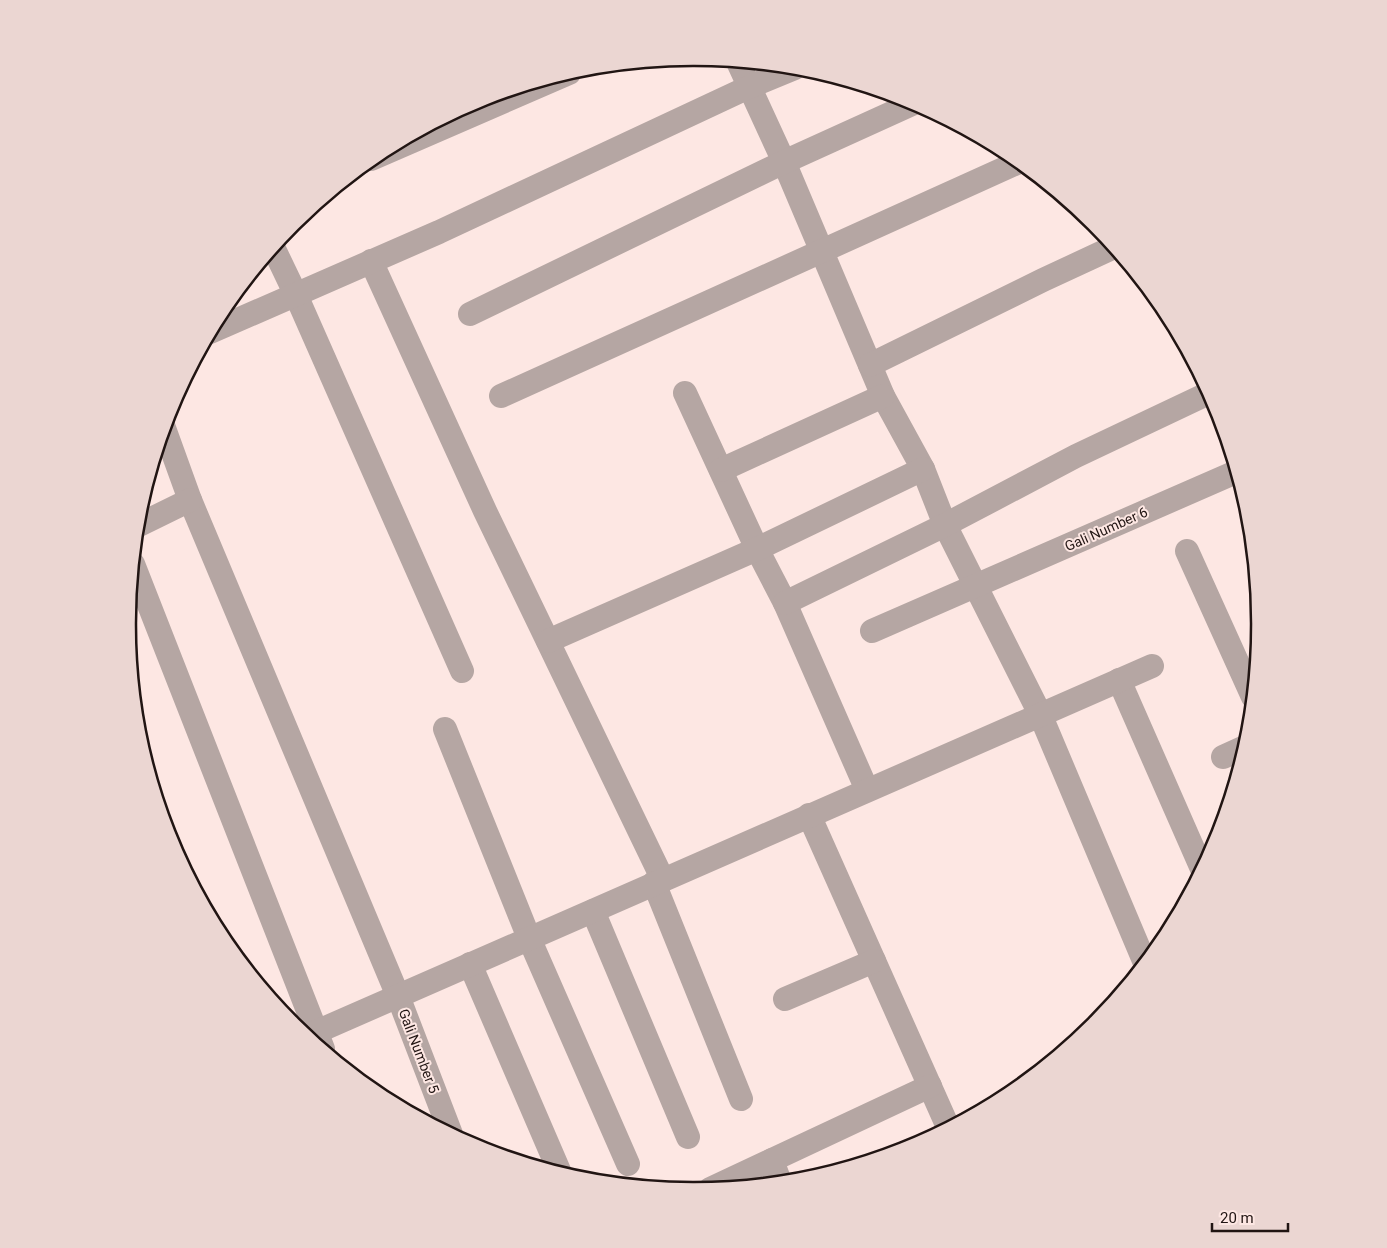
<svg xmlns="http://www.w3.org/2000/svg" width="1387" height="1248" viewBox="0 0 1387 1248" font-family="Roboto,sans-serif">
	<style>
		.lines { fill: none; stroke-linecap: round; stroke-linejoin: round }
		.street { stroke: #b5a6a3; stroke-width: 24 }
		.labels { text-anchor: middle; stroke-width: 4; stroke-linejoin: round; paint-order: stroke }
		.street-label { font-size: 14px; fill: #211513; stroke: #fde7e3 }
		.rim { fill: none; stroke: #211513; stroke-width: 2.5 }
	</style>
	<rect width="100%" height="100%" fill="#fde7e3"/>
	<g class="lines">
		<g class="street">
			<polyline points="738,62 784,162 883,396 923,469 945,525 1040,714 1145,963"/>
			<polyline points="371,159 569,73"/>
			<polyline points="273,247 296,295 462,671"/>
			<polyline points="371,261 485,511 663,880"/>
			<polyline points="470,314 784,162 914,103"/>
			<polyline points="210,332 439,232 749,87 795,68"/>
			<polyline points="870,365 1043,280 1114,247"/>
			<polyline points="685,393 757,549 785,603 867,790"/>
			<polyline points="501,396 1019,162"/>
			<polyline points="164,428 190,500 398,996 451,1134"/>
			<polyline points="721,470 883,396"/>
			<polyline points="137,526 190,500"/>
			<polyline points="1187,551 1253,697"/>
			<polyline points="133,564 323,1049"/>
			<polyline points="785,603 945,525 1076,456 1209,393"/>
			<polyline points="872,631 1236,472"/>
			<polyline points="548,641 757,549 923,469"/>
			<polyline points="1119,680 1202,869"/>
			<polyline points="445,729 529,938 628,1164"/>
			<polyline points="1223,757 1245,747"/>
			<polyline points="809,815 948,1127"/>
			<polyline points="654,883 741,1099"/>
			<polyline points="593,911 688,1137"/>
			<polyline points="470,964 560,1173"/>
			<polyline points="785,999 874,961"/>
			<polyline points="307,1036 1152,666"/>
			<polyline points="772,1160 780,1182"/>
			<polyline points="710,1189 930,1086"/>
		</g>
	</g>
	<g class="labels">
		<g class="street-label">
			<text transform="translate(1106 529) rotate(-24)" y="5">Gali Number 6</text>
			<text transform="translate(419 1051) rotate(69)" y="5">Gali Number 5</text>
		</g>
	</g>
	<path d="M0 0H1387V1248H0ZM693 66H694A557 557 0 0 1 1251 623V625A557 557 0 0 1 694 1182H693A557 557 0 0 1 136 625V623A557 557 0 0 1 693 66Z" fill="#ebd6d2" fill-rule="evenodd"/>
	<path class="rim" d="M693 66H694A557 557 0 0 1 1251 623V625A557 557 0 0 1 694 1182H693A557 557 0 0 1 136 625V623A557 557 0 0 1 693 66Z"/>
	<path d="M1212 1223v8h76v-8" fill="none" stroke="#211513" stroke-width="2.5"/>
	<text x="1220" y="1223" font-size="15" fill="#211513" stroke="#fde7e3" stroke-width="4" paint-order="stroke">20 m</text>
</svg>
